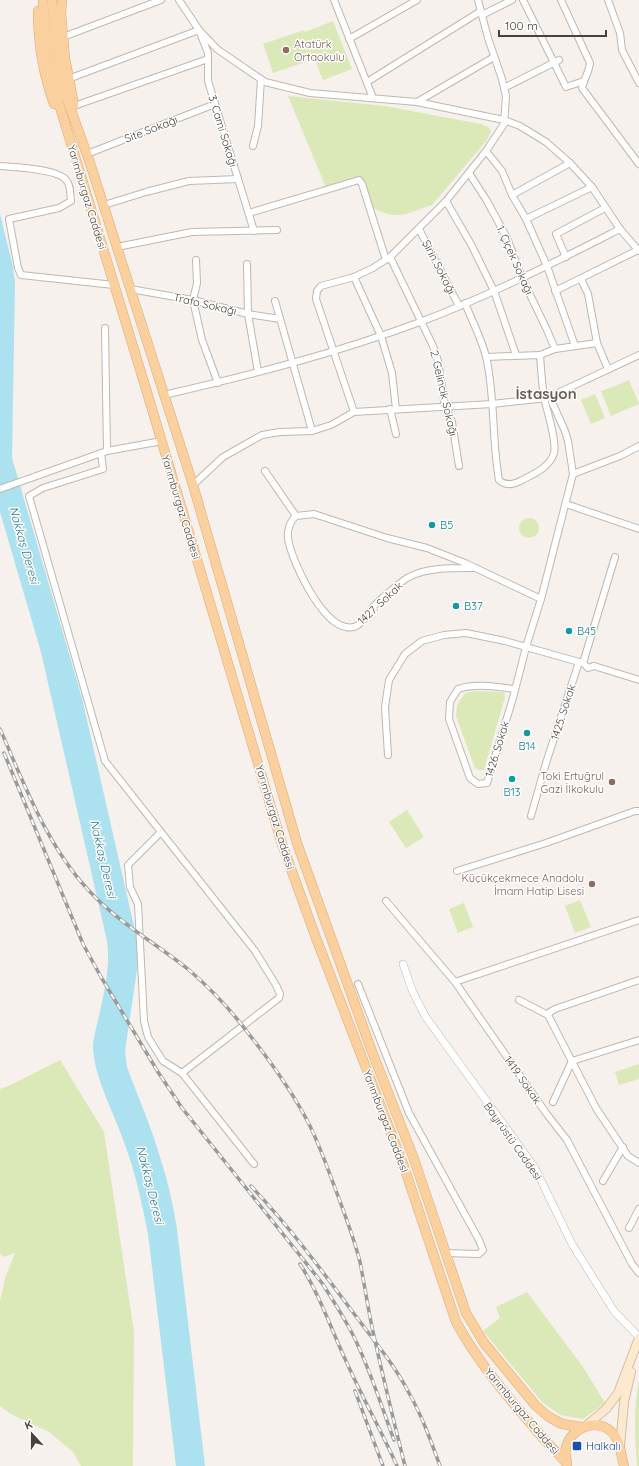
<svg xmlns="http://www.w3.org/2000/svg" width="639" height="1466" viewBox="0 0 639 1466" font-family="Quicksand,sans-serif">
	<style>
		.green { fill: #dbe8b7 }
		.water { fill: #ace1ef }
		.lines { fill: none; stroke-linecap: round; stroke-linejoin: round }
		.minor-casing { stroke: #c1b7af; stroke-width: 8 }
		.tertiary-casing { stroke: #c1b7af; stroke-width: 8 }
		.secondary-casing { stroke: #d7bea0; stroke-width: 10 }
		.primary-casing { stroke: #e2a96e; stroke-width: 10 }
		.minor { stroke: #fff; stroke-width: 6 }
		.tertiary { stroke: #fff; stroke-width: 7 }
		.secondary { stroke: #fde9cf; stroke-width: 8 }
		.primary { stroke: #fbd09f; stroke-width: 9 }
		.rail-casing { stroke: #9a9a9a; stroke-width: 3.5 }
		.rail { stroke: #fff; stroke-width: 2; stroke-dasharray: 6; stroke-linecap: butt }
		.education-dot { fill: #8d6e63; stroke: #fff; stroke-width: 1.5 }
		.culture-dot { fill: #0f9aa8; stroke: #fff; stroke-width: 1.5 }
		.transit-dot { fill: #1a4fb4; stroke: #fff; stroke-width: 1.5 }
		.labels { text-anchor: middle; stroke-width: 3; stroke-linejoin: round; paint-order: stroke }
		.education-label { font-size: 11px; fill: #785e54; stroke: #fff; text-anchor: end }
		.street-label { font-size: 11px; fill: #4a413a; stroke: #fff }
		.culture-label { font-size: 11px; fill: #0d838f; stroke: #fff; text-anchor: start }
		.transit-label { font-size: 11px; fill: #164399; stroke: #fff; text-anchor: start }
		.water-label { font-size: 12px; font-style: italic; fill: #2d7c94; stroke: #fff }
		.district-label { font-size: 15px; font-weight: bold; fill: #6d5c51; stroke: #fff }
	</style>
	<rect width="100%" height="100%" fill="#f6f1ec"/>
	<g class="green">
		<polygon points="333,21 352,69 323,80 308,43 314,59 273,73 263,44 304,30 305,32"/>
		<polygon points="288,96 385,106 481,124 488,127 491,131 487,140 432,205 406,214 398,215 387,214 373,208 361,181 327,190"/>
		<polygon points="629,380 639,404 625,410 615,386"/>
		<polygon points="615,386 625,410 611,416 601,391"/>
		<polygon points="595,394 605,418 591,424 581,400"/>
		<circle cx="529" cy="528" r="10"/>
		<polygon points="474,691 504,692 505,697 484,770 479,770 475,768 456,716 457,706 461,699 466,693"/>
		<polygon points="407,810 424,837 406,848 389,822"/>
		<polygon points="580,900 591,927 575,933 565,906"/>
		<polygon points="464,903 473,927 458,933 449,909"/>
		<polygon points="60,1060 104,1132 134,1332 133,1466 81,1466 73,1452 49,1432 11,1414 0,1406 0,1301 5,1278 15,1253 3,1257 0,1253 0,1089 11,1085"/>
		<polygon points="639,1064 639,1079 619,1085 615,1072"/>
		<polygon points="527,1292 583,1367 605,1403 583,1419 560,1415 542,1402 483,1331 500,1318 496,1307"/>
		<path d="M 639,1380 L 639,1466 L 637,1466 C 635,1437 633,1408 639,1380 Z"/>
	</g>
	<path class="water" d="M 0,214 L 13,267 L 15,282 L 12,458 L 82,698 L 136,935 L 138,963 L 125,1051 L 127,1067 C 138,1097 151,1126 160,1157 C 168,1181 173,1205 177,1229 L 205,1466 L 176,1466 L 148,1234 C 142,1204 136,1174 125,1145 C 115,1114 92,1075 93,1043 C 99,1012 112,972 107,941 L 41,652 L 0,512 Z"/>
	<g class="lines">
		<defs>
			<g id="minor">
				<polyline points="179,0 199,30 217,49 265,82 310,93 417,102 504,120 520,126 546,142 570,163 592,187 620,229 639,251"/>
				<polyline points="334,0 373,98"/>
				<polyline points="523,0 566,87 584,81"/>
				<path d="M 561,0 L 590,63 C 589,72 584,79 582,88 L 639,164"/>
				<polyline points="608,0 620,33 622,50 639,83"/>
				<polyline points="482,15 512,0"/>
				<polyline points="63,37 161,0"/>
				<polyline points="349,39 417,0"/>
				<polyline points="68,79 199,30 208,53 208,81 254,231"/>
				<polyline points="367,82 481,11"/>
				<polyline points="504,88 559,60"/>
				<polyline points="417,102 494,57"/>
				<polyline points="74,106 208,59"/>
				<polyline points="253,146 258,126 261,79"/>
				<polyline points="486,151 502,171 512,195 526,219 547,266 575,346"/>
				<polyline points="87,154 215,104"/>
				<path d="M 0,166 C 14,167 58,169 66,180 C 71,185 70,194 71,201 L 59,208 L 9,219 L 18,268 L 21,275 L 114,285"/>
				<polyline points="469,173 487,201 507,238 522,278 547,330 555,349"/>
				<polyline points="512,195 570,163"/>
				<polyline points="446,201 472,246 494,291 516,355"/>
				<polyline points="104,205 146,192 189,181 238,179"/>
				<polyline points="249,213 359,180 362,184 386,260"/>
				<polyline points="526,219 592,187"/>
				<polyline points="419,229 459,306"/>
				<polyline points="117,247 192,232 277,230"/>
				<polyline points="390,257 433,346 438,361 445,406 452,422 459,466"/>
				<polyline points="566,257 556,234 605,208"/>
				<polyline points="196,260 197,283 193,300 202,340 218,383"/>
				<polyline points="247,264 248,314 258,372"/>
				<polyline points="354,277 381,336 392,373 396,409"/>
				<polyline points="581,279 588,294 597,343 608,369"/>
				<polyline points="130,289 193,300 248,314 280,319"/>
				<polyline points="555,291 638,250"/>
				<polyline points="275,301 312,431"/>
				<path d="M 465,303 C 472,321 483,341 487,361 C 495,400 492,441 499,480 C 506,487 515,484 522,480 C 534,474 550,467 554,453 C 557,441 547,411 544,398 C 542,384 541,369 540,355 L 555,349 L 597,343"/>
				<polyline points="105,328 107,451"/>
				<polyline points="486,357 540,355"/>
				<path d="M 164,395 C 251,375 337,353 420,322 C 489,296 555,262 620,229"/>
				<polyline points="390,409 396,434"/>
				<polyline points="354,412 316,299 317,291 321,286 354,277 373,268 390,257 446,201 486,151 504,124 506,96 502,79 488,38 478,0"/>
				<polyline points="101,453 103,469 43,488 29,496 105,761 161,832 128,865 130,887 138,904 144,1021 148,1037 163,1061 182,1073 254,1164"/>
				<polyline points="265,471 296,516"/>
				<polyline points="573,474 620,456 639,446"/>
				<polyline points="193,485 223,457 262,435 280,432 312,431 331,425 354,412 492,404 547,398 639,355"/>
				<polyline points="0,489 107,451 162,441"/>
				<polyline points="566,504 639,529"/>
				<path d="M 476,568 C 455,568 428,567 409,577 C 400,582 382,598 374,606 C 369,612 364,620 358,625 C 355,627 350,628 346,627 C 322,624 291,561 288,538 C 287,531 290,521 296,516 L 314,514 L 387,538 L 427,548 L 465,563 L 541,599"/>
				<polyline points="583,663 615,557"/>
				<polyline points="594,666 639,680"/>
				<path d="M 515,689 C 496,687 477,683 458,689 L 450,702 L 449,719 L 470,778 L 478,784 L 487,783 L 513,698 L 526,647 L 541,599 L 573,474 L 568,441 L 565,431 L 552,402"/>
				<polyline points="388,755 385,707 389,680 405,654 422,641 444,635 466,633 505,641 579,662 583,663 588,668 594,666"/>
				<polyline points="531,816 546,763 579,662"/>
				<polyline points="161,832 255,951 276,985 280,994 279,998 182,1073"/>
				<polyline points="457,871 546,843 635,811 639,811"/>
				<polyline points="386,901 455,982 546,1113 567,1140 632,1264 639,1273"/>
				<polyline points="639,980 555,1009 550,1012 548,1015 596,1108 628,1156 639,1163"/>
				<polyline points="455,982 639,920"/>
				<polyline points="358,984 409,1113 479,1240 483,1250 479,1254 445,1253"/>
				<polyline points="519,1000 548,1015"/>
				<polyline points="553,1102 572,1061 639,1040"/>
				<polyline points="603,1181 623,1147"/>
				<polyline points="629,1228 639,1209"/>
			</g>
			<polyline id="tertiary" points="403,964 412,990 425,1016 535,1168 572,1244 614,1311 639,1337"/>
			<g id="secondary">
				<polyline points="587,1425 606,1409 618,1393 639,1338"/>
				<polyline points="620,1446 624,1402 631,1372"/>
			</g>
			<g id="primary">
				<path d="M 43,0 C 45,36 50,70 59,104 L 146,389 L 282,844 L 316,938 L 403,1164 L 456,1322 C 479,1364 511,1401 542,1437 C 550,1446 559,1454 567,1464"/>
				<polyline points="52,0 55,39 63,88 90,163 193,485 297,843 371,1049 414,1159 466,1313 484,1343 536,1406 549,1417 562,1424 582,1427"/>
				<polyline points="62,0 61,14 65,58 74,105"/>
				<path d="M 38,11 C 38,43 43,74 54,104"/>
				<path d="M 567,1462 C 557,1433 597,1411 615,1436 C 621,1445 621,1456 624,1466"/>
			</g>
		</defs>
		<use href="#minor" class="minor-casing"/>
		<use href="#tertiary" class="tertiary-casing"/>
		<use href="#secondary" class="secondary-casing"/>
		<use href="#primary" class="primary-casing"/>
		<use href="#minor" class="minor"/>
		<use href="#tertiary" class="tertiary"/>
		<use href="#secondary" class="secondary"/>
		<use href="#primary" class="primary"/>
		<defs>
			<g id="rail">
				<path d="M 0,729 C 26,788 49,852 96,898 C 124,926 158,945 189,970 C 211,989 231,1010 248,1033 C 271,1062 292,1091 309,1124 C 318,1142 325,1161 332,1180 C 342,1207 353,1234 360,1262 C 364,1282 367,1302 371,1322 C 381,1370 393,1418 405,1466"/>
				<path d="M 4,753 L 83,944 L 101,977 L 158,1072 L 182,1108 L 322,1283 C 333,1300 343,1316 352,1333 C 369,1366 381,1405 394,1440"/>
				<path d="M 251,1186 C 288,1225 320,1268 352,1311 C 372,1338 394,1364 409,1393 C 422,1416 431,1441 440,1466"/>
				<path d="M 300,1264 C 320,1295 331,1329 346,1361 C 362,1397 381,1430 397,1466"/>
				<polyline points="355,1391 383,1466"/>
			</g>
		</defs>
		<use href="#rail" class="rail-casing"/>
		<use href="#rail" class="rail"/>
	</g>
	<g class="education-dot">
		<circle cx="286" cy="50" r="4"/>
		<circle cx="612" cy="782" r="4"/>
		<circle cx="592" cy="884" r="4"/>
	</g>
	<g class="culture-dot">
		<circle cx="432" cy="525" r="4"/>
		<circle cx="456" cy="606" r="4"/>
		<circle cx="569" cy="631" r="4"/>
		<circle cx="527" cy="733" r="4"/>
		<circle cx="512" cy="779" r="4"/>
	</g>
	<rect class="transit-dot" x="572" y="1441" width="10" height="10" rx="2"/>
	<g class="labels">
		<g class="education-label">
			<text x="294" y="48" text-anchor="start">Atatürk<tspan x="294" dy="13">Ortaokulu</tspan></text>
			<text x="604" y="780">Toki Ertuğrul<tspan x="604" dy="13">Gazi İlkokulu</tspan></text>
			<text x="584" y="882">Küçükçekmece Anadolu<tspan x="584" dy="13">İmam Hatip Lisesi</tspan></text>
		</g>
		<g class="street-label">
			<text transform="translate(151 129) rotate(-21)" y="4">Site Sokağı</text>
			<text transform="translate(223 131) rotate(73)" y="4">3. Cami Sokağı</text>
			<text transform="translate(87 197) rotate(73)" y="4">Yarımburgaz Caddesi</text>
			<text transform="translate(515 260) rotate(66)" y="4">1. Çiçek Sokağı</text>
			<text transform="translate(439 267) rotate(63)" y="4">Şirin Sokağı</text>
			<text transform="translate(205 304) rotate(13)" y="4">Trafo Sokağı</text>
			<text transform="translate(444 393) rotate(77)" y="4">2. Gelincik Sokağı</text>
			<text transform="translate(181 507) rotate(73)" y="4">Yarımburgaz Caddesi</text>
			<text transform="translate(380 603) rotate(-43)" y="4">1427. Sokak</text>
			<text transform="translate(563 712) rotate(-72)" y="4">1425. Sokak</text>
			<text transform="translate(497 749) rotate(-73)" y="4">1426. Sokak</text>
			<text transform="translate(275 817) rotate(73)" y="4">Yarımburgaz Caddesi</text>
			<text transform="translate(523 1080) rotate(55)" y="4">1419. Sokak</text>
			<text transform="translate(386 1121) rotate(69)" y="4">Yarımburgaz Caddesi</text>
			<text transform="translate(513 1141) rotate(55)" y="4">Bayırüstü Caddesi</text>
			<text transform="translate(522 1411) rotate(50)" y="4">Yarımburgaz Caddesi</text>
		</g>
		<g class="culture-label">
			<text x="440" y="529">B5</text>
			<text x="464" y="610">B37</text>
			<text x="577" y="635">B45</text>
			<text x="527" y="750" text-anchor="middle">B14</text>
			<text x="512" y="796" text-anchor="middle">B13</text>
		</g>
		<g class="transit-label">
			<text x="586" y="1450">Halkalı</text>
		</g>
		<g class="water-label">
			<text transform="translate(24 545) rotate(74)" y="4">Nakkaş Deresi</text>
			<text transform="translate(103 859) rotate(77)" y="4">Nakkaş Deresi</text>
			<text transform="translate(150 1185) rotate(76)" y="4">Nakkaş Deresi</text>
		</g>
		<g class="district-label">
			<text x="546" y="399">İstasyon</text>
		</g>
	</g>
	<g transform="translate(32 1434) rotate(339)" stroke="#ffffff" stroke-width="3" paint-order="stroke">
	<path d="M0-3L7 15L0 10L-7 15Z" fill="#4a413a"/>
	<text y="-6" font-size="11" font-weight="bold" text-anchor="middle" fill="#4a413a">K</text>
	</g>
	<path d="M499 30v6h107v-6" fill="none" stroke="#4a413a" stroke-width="2"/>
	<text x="505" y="30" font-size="12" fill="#4a413a" stroke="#ffffff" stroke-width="3" paint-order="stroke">100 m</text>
</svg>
